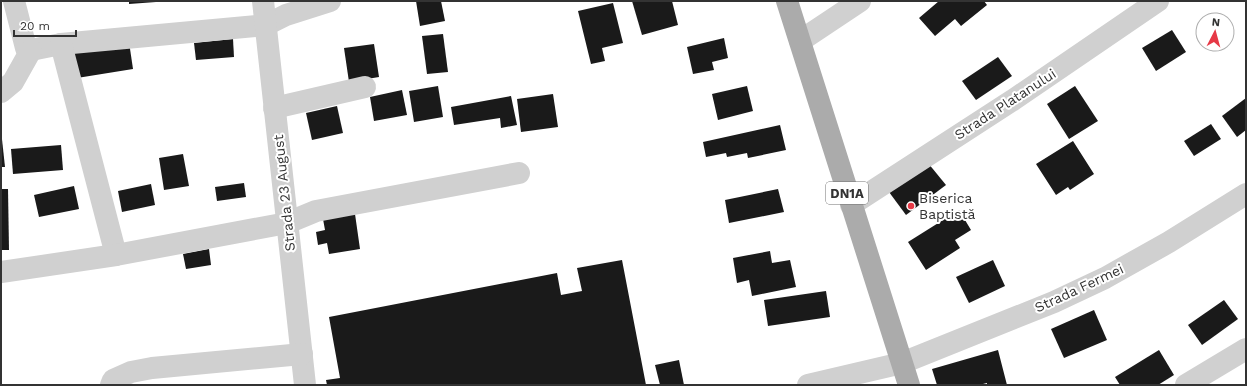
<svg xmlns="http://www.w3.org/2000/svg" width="1247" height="386" viewBox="0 0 1247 386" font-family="'Work Sans',sans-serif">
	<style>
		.building { fill: #1a1a1a }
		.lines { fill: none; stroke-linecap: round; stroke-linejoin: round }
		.minor { stroke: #d0d0d0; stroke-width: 22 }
		.major { stroke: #ababab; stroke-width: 22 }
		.poi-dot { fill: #e63946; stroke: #fff; stroke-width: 1.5 }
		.labels { text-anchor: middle; stroke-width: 4; stroke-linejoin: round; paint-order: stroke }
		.shield { fill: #fff; stroke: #707070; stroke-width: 1 }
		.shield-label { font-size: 13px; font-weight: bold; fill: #333 }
		.street-label { font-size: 14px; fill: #333; stroke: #fff }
		.poi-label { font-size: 14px; fill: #333; stroke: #fff; text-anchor: start }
	</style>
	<rect width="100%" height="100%" fill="#fff"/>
	<g class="building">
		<polygon points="129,1 156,1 156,2 129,4"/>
		<polygon points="416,1 441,1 445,21 420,26"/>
		<polygon points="632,1 672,1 678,25 642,35"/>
		<polygon points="939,1 984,1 987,5 961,26 955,19 935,36 919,18"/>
		<polygon points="613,3 623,43 602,48 605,61 591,64 578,11"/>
		<polygon points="1172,30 1186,52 1156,71 1142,48"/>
		<polygon points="443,34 448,72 427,74 422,36"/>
		<polygon points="724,38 728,58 712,62 714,70 693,74 687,47"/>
		<polygon points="233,39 234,57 196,60 194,43"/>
		<polygon points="129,42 133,69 77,78 72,51"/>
		<polygon points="374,44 379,77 349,82 344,48"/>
		<polygon points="998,57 1012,76 976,100 962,81"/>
		<polygon points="438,86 443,117 414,122 409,91"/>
		<polygon points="747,86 753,111 718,120 712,94"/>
		<polygon points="1075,86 1098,121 1069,139 1047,104"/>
		<polygon points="402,90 407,115 374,121 370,97"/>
		<polygon points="553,94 558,127 521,132 517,99"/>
		<polygon points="511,96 517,125 501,128 500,118 454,125 451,107"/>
		<polygon points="1246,98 1246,130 1237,137 1222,116"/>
		<polygon points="337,106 343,133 312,140 306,113"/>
		<polygon points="1211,124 1221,139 1194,156 1184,141"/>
		<polygon points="780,125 786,150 748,158 747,153 727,157 726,153 706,157 703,142"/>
		<polygon points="1,130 5,167 1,167"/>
		<polygon points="1073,141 1094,174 1070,190 1068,187 1056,195 1036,164"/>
		<polygon points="61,145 63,170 13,174 11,149"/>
		<polygon points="183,154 189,186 164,190 159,158"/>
		<polygon points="928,163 946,185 906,215 889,192"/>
		<polygon points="244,183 246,197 217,201 215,187"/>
		<polygon points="151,184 155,205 122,212 118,191"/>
		<polygon points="74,186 79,209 39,217 34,195"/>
		<polygon points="1,189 8,189 9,250 1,250"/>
		<polygon points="778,189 784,212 729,223 725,200"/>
		<polygon points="959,210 971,230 955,240 960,248 926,270 908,242"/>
		<polygon points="355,214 360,249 329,254 327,243 318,245 316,232 325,230 323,219"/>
		<polygon points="209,249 211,265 186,269 183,254"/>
		<polygon points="770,251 772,263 790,260 796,287 752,296 749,280 737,283 733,258"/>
		<polygon points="622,260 646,385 327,385 326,380 340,378 329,317 557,273 561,295 582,291 577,268"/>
		<polygon points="993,260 1005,286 969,303 956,277"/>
		<polygon points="826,291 830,317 768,326 764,300"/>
		<polygon points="1224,300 1238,319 1202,345 1188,325"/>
		<polygon points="1094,310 1107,340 1064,358 1051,329"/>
		<polygon points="998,350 1007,385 987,385 987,383 979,385 937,385 932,369"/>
		<polygon points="1159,350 1174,375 1158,385 1120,385 1115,377"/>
		<polygon points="679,360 684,385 660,385 655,365"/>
	</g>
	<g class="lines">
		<g class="minor">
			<polyline points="14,1 26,48 31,50 61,44 266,25 286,15 330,1"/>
			<polyline points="263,1 305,385"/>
			<polyline points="800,41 860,1"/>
			<polyline points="61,44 116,255"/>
			<polyline points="1,92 13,82 31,50"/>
			<polyline points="274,108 365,87"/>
			<polyline points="851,205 1013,100 1158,1"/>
			<polyline points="1,272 116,255 287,223 316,211 519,173"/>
			<polyline points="111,385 113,380 131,372 152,368 302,354"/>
			<polyline points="808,385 902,363 1054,302 1105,278 1169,242 1246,194"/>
			<polyline points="1186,385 1246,349"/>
		</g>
		<polyline class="major" points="787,1 909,385"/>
	</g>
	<circle class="poi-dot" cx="911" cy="206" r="4"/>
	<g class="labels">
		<rect class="shield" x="826" y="182" width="42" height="22" rx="3"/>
		<g class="shield-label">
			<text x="847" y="198">DN1A</text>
		</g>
		<g class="street-label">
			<text transform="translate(1005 104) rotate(-33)" y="5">Strada Platanului</text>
			<text transform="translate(284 193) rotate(-96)" y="5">Strada 23 August</text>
			<text transform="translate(1079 288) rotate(-25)" y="5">Strada Fermei</text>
		</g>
		<g class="poi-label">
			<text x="919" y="203">Biserica<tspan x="919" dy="16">Baptistă</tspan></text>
		</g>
	</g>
	<rect width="1247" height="386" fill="none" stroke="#333333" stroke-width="4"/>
	<g transform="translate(1215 32) rotate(6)"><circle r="19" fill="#ffffff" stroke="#adadad"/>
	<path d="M0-3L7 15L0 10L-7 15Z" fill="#e63946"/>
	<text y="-6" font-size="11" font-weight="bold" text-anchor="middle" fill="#333333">N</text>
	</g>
	<path d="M14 30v6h62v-6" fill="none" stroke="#333333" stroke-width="2"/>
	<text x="20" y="30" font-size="12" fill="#333333" stroke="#ffffff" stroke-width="3" paint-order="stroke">20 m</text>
</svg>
